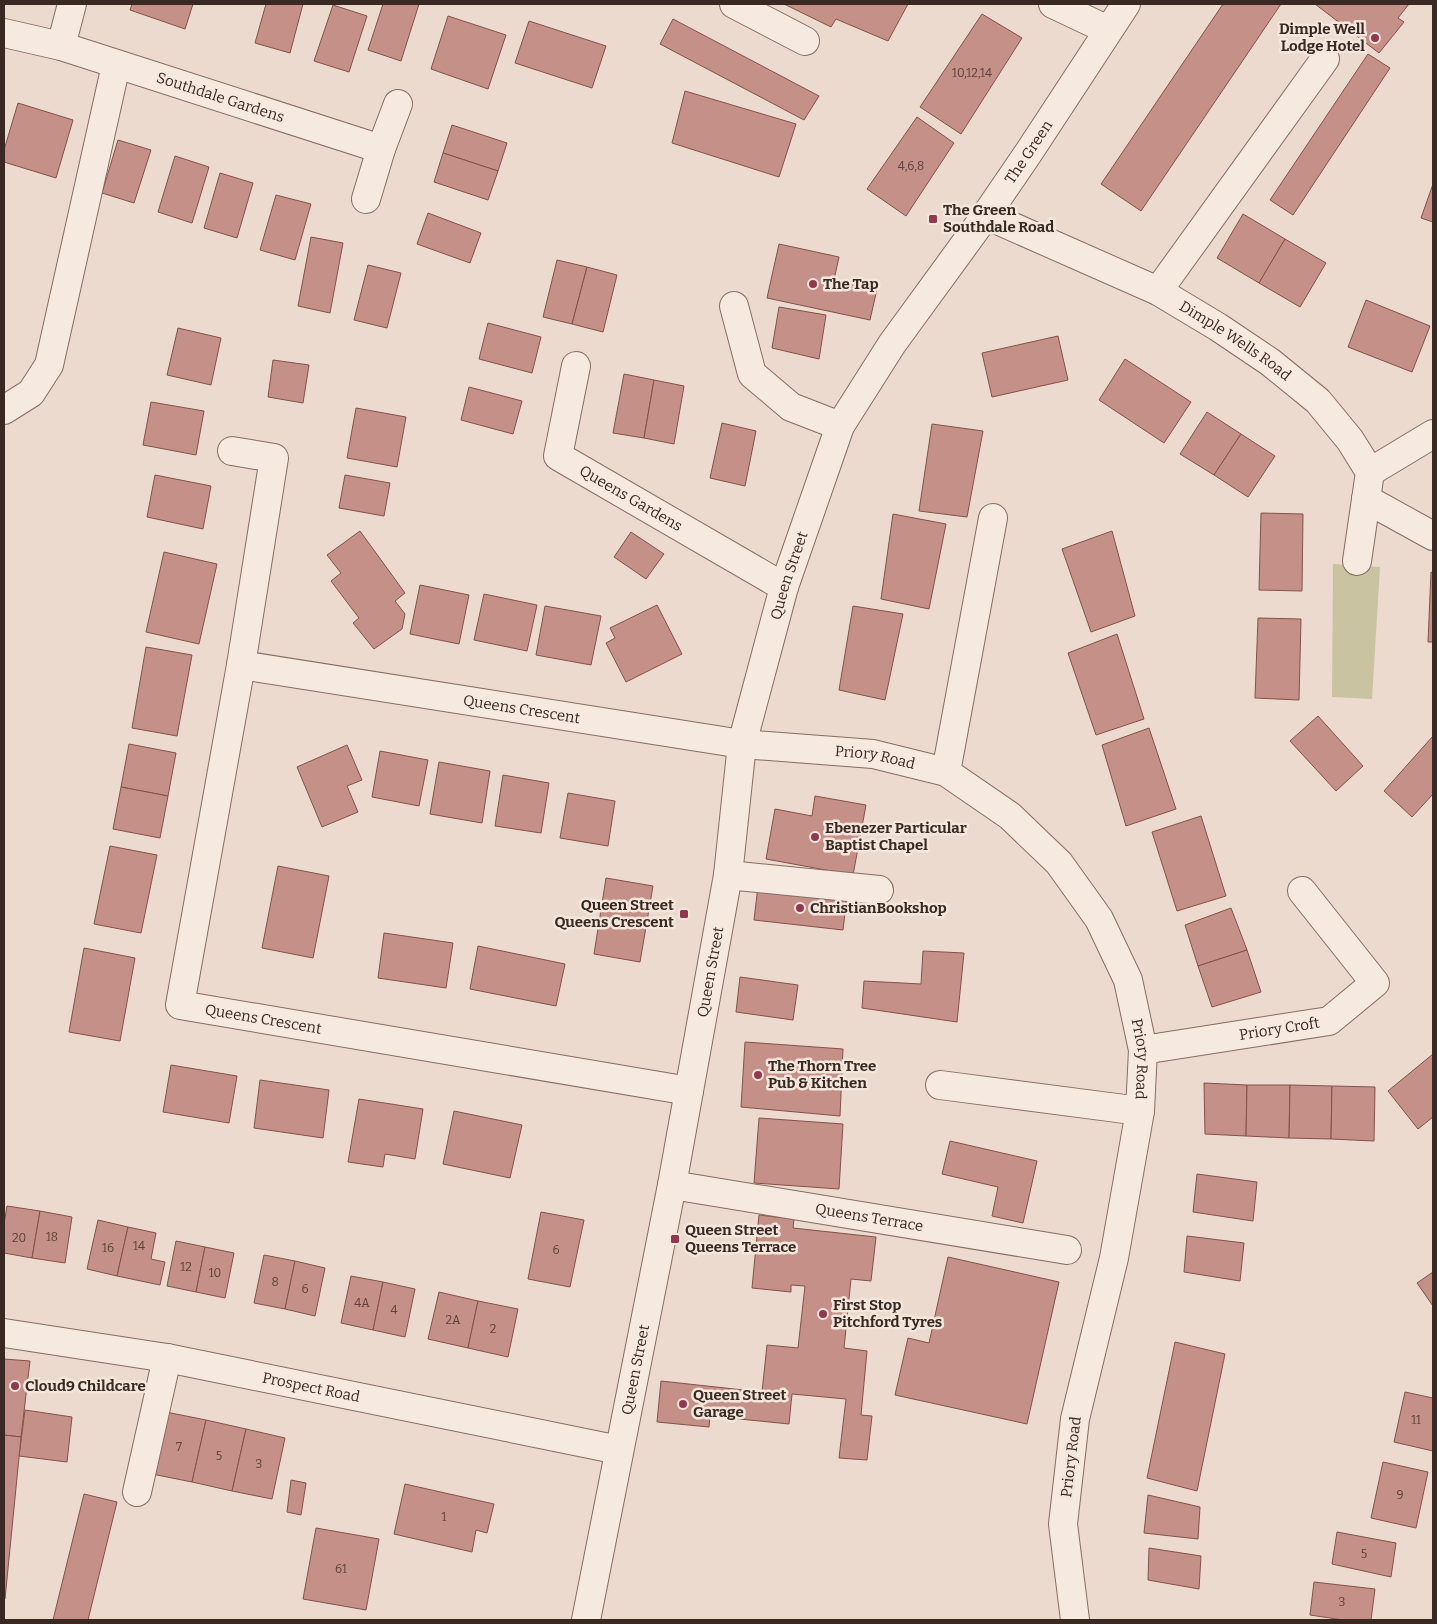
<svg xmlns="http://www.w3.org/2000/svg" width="1437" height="1624" viewBox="0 0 1437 1624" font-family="Bitter,serif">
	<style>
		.green { fill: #c9c3a1 }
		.building { fill: #c59087; stroke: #84514a }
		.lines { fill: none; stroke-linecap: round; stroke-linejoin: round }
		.minor-casing { stroke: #876c62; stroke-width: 30 }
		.minor { stroke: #f6e9e0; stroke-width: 28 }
		.poi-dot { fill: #903850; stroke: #f3e6dc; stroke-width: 2 }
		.labels { text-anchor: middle; stroke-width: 5; stroke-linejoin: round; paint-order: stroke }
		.number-label { font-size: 12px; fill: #5d423c }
		.poi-label { font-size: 15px; font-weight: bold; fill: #3a2823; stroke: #f3e6dc; text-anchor: start }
		.street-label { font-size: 15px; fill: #3a2823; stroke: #f3e6dc }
	</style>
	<rect width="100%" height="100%" fill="#ebdacd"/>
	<polygon class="green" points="1333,564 1380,567 1372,699 1332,697"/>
	<g class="building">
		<polygon points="132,4 193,4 185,29 130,10"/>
		<polygon points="266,4 303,4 290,53 255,43"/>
		<polygon points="383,4 419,4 401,61 368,50"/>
		<polygon points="784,4 908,4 888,41 836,19 831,27"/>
		<polygon points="1223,4 1281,4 1141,211 1101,184"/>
		<polygon points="1315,4 1409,4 1398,18 1404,22 1379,53"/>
		<polygon points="333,5 367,16 349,72 314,61"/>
		<polygon points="982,14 1022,38 961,134 920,107"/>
		<polygon points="448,16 506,35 488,89 431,69"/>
		<polygon points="673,19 819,96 804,120 660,44"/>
		<polygon points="529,21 606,46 592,88 515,63"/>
		<polygon points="1368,54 1390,68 1293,215 1270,200"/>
		<polygon points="685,91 796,124 779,177 672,143"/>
		<polygon points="18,103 73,120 56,178 4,162 4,150"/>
		<polygon points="917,117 954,143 906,216 867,189"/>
		<polygon points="452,125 507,143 498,171 443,153"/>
		<polygon points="118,140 151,150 134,203 102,193"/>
		<polygon points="443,153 498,171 488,200 434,182"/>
		<polygon points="175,156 209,167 192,223 158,212"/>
		<polygon points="220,173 253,183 237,238 204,228"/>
		<polygon points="1433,184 1433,222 1421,218"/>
		<polygon points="276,195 311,204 295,260 260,250"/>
		<polygon points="428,213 481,233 470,263 417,244"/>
		<polygon points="1243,214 1285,239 1259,283 1217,258"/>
		<polygon points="311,237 343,243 330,313 298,306"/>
		<polygon points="1285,239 1326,263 1300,307 1259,283"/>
		<polygon points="779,244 839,257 834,280 877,289 870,320 767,298"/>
		<polygon points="557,260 587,267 572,324 543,317"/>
		<polygon points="368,265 401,273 387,328 354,320"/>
		<polygon points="587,267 617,275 603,332 572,324"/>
		<polygon points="1366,300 1430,326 1412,372 1348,347"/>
		<polygon points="779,307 826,315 819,359 772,348"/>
		<polygon points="488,323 541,337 532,373 479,359"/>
		<polygon points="178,328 221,338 211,385 167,375"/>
		<polygon points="1058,336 1068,380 992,397 982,353"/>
		<polygon points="1125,359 1191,402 1164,443 1099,400"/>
		<polygon points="273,360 309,365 303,403 268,397"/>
		<polygon points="624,374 654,380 644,438 613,433"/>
		<polygon points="654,380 684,386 674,444 644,438"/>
		<polygon points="469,387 522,401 513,434 461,420"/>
		<polygon points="151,402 204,411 196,455 143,445"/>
		<polygon points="356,408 406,417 397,467 347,458"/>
		<polygon points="1207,412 1241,434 1214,475 1180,454"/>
		<polygon points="722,423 756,431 745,486 710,478"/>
		<polygon points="932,424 983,431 967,517 919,511"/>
		<polygon points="1241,434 1275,456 1248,497 1214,475"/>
		<polygon points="155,475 211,486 203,529 147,517"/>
		<polygon points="345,475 390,483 384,516 339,508"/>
		<polygon points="1261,513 1303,514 1302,591 1259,590"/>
		<polygon points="893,514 946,524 929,609 881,599"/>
		<polygon points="360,531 405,593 395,601 405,614 402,629 374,649 353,623 359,618 331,581 341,573 327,555"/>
		<polygon points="1112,531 1135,616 1091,632 1062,549"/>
		<polygon points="631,532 664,554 646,579 614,557"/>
		<polygon points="164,552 217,564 199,644 146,632"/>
		<polygon points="1431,572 1433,573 1433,642 1428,642"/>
		<polygon points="420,585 469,595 459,644 410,634"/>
		<polygon points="484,594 537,605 527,651 474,640"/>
		<polygon points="657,605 682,654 626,682 606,643 615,638 610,628"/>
		<polygon points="545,606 601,616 591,665 536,655"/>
		<polygon points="853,606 903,614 885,700 839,690"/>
		<polygon points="1258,618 1301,619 1299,700 1255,698"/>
		<polygon points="1117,634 1144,719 1096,735 1068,653"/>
		<polygon points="146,647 192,655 177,736 132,728"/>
		<polygon points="1318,716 1363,766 1336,791 1290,741"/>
		<polygon points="1149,728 1176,809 1126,826 1102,745"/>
		<polygon points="1433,736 1433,794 1412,817 1384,791"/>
		<polygon points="129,744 176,753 168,796 121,787"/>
		<polygon points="347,745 362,780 347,786 358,812 322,827 297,767"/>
		<polygon points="380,751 428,760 419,806 372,797"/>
		<polygon points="439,762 490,771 482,823 430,814"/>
		<polygon points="503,775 549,783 541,833 495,826"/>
		<polygon points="121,787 168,796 160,838 113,829"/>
		<polygon points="568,793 615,801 608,846 560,838"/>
		<polygon points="815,796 866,805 853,875 766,859 775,809 812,816"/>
		<polygon points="1201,816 1226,896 1177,911 1152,832"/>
		<polygon points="110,846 157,855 141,933 94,924"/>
		<polygon points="278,866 329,876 313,958 262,948"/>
		<polygon points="606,878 653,886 640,962 594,954"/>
		<polygon points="758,886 847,896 843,930 754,920"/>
		<polygon points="1231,908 1247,950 1198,966 1185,925"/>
		<polygon points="384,933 453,943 446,988 378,978"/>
		<polygon points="478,946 565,964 556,1006 470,989"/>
		<polygon points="84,948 135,958 120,1041 69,1032"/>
		<polygon points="1247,950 1261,992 1212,1007 1198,966"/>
		<polygon points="923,951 964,953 957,1022 862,1008 864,981 921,984"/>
		<polygon points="740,977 798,985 793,1020 736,1012"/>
		<polygon points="745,1042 843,1049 840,1116 741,1107"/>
		<polygon points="1433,1054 1433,1117 1418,1129 1388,1091"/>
		<polygon points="171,1065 237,1076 229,1123 163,1112"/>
		<polygon points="260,1080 329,1090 323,1138 254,1128"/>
		<polygon points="1204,1083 1247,1085 1246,1136 1205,1134"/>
		<polygon points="1247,1085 1290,1085 1289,1138 1246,1136"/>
		<polygon points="1290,1085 1332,1086 1331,1139 1289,1138"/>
		<polygon points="1332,1086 1375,1087 1374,1141 1331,1139"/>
		<polygon points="359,1099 423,1109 415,1159 385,1154 383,1167 348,1162"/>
		<polygon points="454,1111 522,1125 510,1178 443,1164"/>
		<polygon points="759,1118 843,1124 839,1189 754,1183"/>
		<polygon points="950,1141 1037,1161 1023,1223 992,1216 998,1187 942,1174"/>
		<polygon points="1197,1174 1257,1182 1253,1221 1193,1212"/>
		<polygon points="7,1206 40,1211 32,1258 4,1253 4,1224"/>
		<polygon points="40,1211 72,1217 65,1263 32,1258"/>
		<polygon points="541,1212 584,1220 570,1287 528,1279"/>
		<polygon points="759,1215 794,1219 793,1228 876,1237 871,1281 851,1279 844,1348 867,1351 861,1415 872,1416 867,1460 839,1458 846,1399 792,1394 789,1424 710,1416 709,1427 657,1422 661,1381 762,1392 767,1345 798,1348 805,1286 791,1285 791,1292 752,1288"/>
		<polygon points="98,1220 128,1227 117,1276 87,1269"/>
		<polygon points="128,1227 156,1233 151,1259 165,1262 160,1285 117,1276"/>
		<polygon points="1187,1236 1244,1243 1240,1281 1184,1272"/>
		<polygon points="176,1241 205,1247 196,1292 167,1286"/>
		<polygon points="205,1247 234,1253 225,1298 196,1292"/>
		<polygon points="264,1255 295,1261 285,1309 254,1303"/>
		<polygon points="948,1257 1059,1282 1027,1424 895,1395 908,1338 929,1343"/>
		<polygon points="295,1261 325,1268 315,1316 285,1309"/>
		<polygon points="1433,1272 1433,1306 1417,1283"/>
		<polygon points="351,1276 383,1282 373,1330 341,1323"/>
		<polygon points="383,1282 415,1289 405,1337 373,1330"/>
		<polygon points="439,1292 478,1301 468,1348 428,1339"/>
		<polygon points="478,1301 518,1309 508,1357 468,1348"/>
		<polygon points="1175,1342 1225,1354 1197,1491 1147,1478"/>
		<polygon points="4,1359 30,1361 21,1437 4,1435"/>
		<polygon points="1405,1392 1433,1398 1433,1451 1394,1442"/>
		<polygon points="25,1410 72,1417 67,1462 19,1456"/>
		<polygon points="166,1412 206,1420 192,1482 152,1474"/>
		<polygon points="206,1420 246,1429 232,1491 192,1482"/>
		<polygon points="246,1429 285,1438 272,1499 232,1491"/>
		<polygon points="4,1435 21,1437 5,1599 4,1599"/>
		<polygon points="1383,1462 1428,1472 1416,1528 1371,1518"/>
		<polygon points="291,1480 306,1483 301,1515 287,1512"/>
		<polygon points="405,1484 494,1504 487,1533 476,1530 472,1552 394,1534"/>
		<polygon points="84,1494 117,1502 88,1620 53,1620"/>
		<polygon points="1148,1495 1200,1507 1198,1539 1144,1533"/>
		<polygon points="316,1528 379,1539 366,1610 303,1599"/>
		<polygon points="1337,1532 1396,1543 1391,1577 1332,1564"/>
		<polygon points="1149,1548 1201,1556 1199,1589 1148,1580"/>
		<polygon points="1314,1582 1375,1589 1371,1620 1343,1620 1310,1615"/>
	</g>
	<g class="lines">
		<defs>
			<g id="minor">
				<polyline points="734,4 805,41"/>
				<polyline points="1053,4 1108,30"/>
				<path id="s1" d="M 4,33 L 61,46 L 381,149"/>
				<polyline points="61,46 72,4"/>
				<polyline points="366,199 381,149 398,104"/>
				<path id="s2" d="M 986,215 L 1158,291 L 1218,327 L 1270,362 L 1318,401 L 1350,440 L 1370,472 L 1357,561"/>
				<polyline points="1158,291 1325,59"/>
				<polyline points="734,306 752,374 791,407 840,426"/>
				<path id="s3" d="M 576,366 L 558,456 L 784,587"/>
				<polyline points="4,410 31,393 49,365 116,65"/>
				<path id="s4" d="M 232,451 L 274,458 L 241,665 L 180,1005 L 689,1091"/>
				<polyline points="1370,472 1433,434"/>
				<polyline points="1366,499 1433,536"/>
				<path id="s5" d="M 241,665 L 742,744 L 873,754 L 946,772 L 1010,816 L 1059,863 L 1099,919 L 1128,980 L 1143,1050 L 1140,1111 L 1114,1258 L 1075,1419 L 1063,1524 L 1075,1620"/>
				<polyline points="946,772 993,518"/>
				<polyline points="728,875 879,890"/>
				<path id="s6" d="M 1143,1050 L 1329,1021 L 1375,983 L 1302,891"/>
				<polyline points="940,1085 1140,1111"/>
				<path id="s7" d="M 672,1185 L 1067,1250"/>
				<path id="s8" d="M 4,1333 L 167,1358 L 619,1450"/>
				<polyline points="137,1492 167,1358"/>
				<path id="s9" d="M 586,1620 L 672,1185 L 728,875 L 742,744 L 784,587 L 840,426 L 892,344 L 986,215 L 1029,152 L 1126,4"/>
			</g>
		</defs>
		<use href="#minor" class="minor-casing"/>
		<use href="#minor" class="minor"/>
	</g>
	<g class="poi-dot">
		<circle cx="1375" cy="38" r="5"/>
		<rect x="928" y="214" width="10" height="10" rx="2.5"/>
		<circle cx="813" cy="284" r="5"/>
		<circle cx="815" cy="837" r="5"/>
		<circle cx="800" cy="908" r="5"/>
		<rect x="679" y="909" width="10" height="10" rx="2.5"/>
		<circle cx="758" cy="1075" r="5"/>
		<rect x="670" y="1234" width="10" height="10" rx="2.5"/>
		<circle cx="823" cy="1314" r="5"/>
		<circle cx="15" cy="1386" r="5"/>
		<circle cx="683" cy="1404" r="5"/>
	</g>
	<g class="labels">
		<g class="number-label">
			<text x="972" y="77">10,12,14</text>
			<text x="911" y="170">4,6,8</text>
			<text x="52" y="1241">18</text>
			<text x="19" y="1242">20</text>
			<text x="139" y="1250">14</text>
			<text x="108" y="1252">16</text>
			<text x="556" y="1254">6</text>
			<text x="186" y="1271">12</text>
			<text x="215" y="1277">10</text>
			<text x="275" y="1286">8</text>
			<text x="305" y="1293">6</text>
			<text x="362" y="1307">4A</text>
			<text x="394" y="1314">4</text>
			<text x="453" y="1324">2A</text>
			<text x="493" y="1333">2</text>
			<text x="1416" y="1424">11</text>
			<text x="179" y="1451">7</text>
			<text x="219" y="1460">5</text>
			<text x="259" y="1468">3</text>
			<text x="1400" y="1499">9</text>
			<text x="444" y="1521">1</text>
			<text x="1364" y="1558">5</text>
			<text x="341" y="1573">61</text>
			<text x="1342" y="1606">3</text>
		</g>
		<g class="poi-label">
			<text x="1365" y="34" text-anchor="end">Dimple Well<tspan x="1365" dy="17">Lodge Hotel</tspan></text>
			<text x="943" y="215">The Green<tspan x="943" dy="17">Southdale Road</tspan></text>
			<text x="823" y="289">The Tap</text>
			<text x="825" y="833">Ebenezer Particular<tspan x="825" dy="17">Baptist Chapel</tspan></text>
			<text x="674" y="910" text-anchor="end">Queen Street<tspan x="674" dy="17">Queens Crescent</tspan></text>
			<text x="810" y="913">ChristianBookshop</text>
			<text x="768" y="1071">The Thorn Tree<tspan x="768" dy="17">Pub &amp; Kitchen</tspan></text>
			<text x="685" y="1235">Queen Street<tspan x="685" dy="17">Queens Terrace</tspan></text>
			<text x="833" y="1310">First Stop<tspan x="833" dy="17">Pitchford Tyres</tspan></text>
			<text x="25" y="1391">Cloud9 Childcare</text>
			<text x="693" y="1400">Queen Street<tspan x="693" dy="17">Garage</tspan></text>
		</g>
		<g class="street-label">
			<text dy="5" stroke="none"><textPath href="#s1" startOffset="226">Southdale Gardens</textPath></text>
			<text dy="5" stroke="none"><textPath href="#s9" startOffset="1556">The Green</textPath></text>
			<text dy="5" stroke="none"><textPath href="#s2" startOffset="280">Dimple Wells Road</textPath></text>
			<text dy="5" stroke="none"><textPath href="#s3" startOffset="176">Queens Gardens</textPath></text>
			<text dy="5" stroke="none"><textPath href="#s9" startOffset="1065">Queen Street</textPath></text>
			<text dy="5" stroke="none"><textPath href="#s5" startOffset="284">Queens Crescent</textPath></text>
			<text dy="5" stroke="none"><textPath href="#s5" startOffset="641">Priory Road</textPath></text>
			<text dy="5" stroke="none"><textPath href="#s9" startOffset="660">Queen Street</textPath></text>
			<text dy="5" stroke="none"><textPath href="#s4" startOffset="682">Queens Crescent</textPath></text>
			<text dy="5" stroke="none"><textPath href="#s6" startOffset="138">Priory Croft</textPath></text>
			<text dy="5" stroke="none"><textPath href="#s5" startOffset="1076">Priory Road</textPath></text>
			<text dy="5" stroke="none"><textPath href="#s7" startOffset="200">Queens Terrace</textPath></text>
			<text dy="5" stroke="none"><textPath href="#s9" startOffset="255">Queen Street</textPath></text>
			<text dy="5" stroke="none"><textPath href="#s8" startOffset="312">Prospect Road</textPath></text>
			<text transform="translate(1071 1457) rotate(-83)" y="5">Priory Road</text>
		</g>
	</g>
	<rect width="1437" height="1624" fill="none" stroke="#3a2823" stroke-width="10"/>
</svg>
